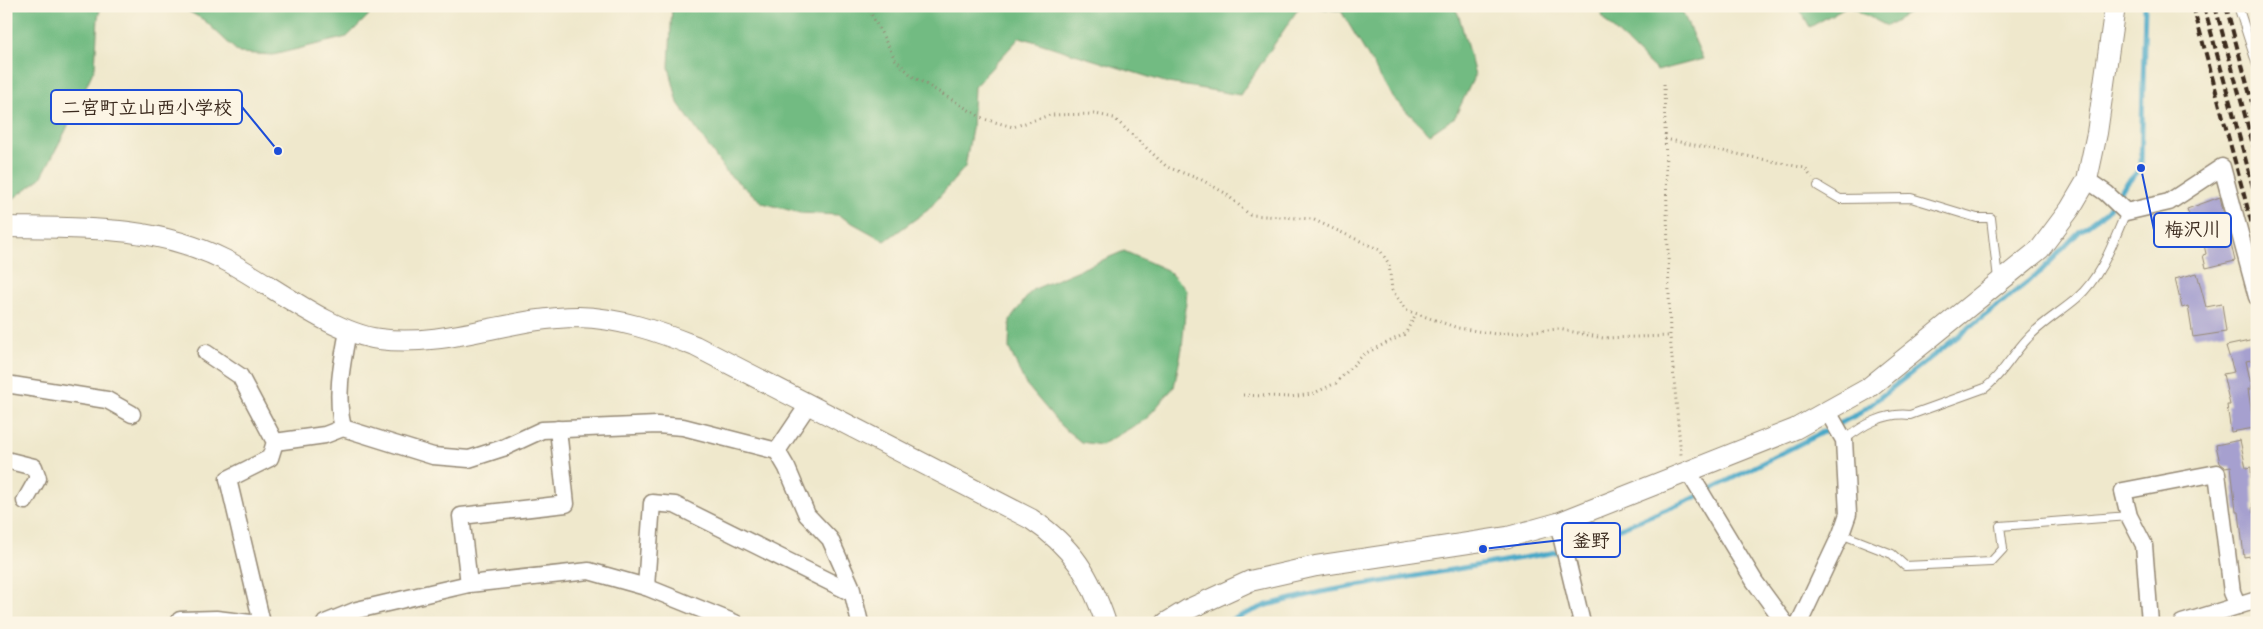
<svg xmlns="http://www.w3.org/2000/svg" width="2263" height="629" viewBox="0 0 2263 629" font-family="Pangolin,'Klee One',sans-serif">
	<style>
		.forest { fill: #72bb82; stroke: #567250 }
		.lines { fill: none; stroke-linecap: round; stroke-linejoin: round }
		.stream { stroke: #49a8c7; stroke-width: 5 }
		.building { fill: #a6a0cf }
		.service-casing { stroke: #958975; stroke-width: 10 }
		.minor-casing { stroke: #958975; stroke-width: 19 }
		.tertiary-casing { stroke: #958975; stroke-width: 22 }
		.path { stroke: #958975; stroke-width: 3; stroke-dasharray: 1 4; stroke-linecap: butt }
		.service { stroke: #fff; stroke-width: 8 }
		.minor { stroke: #fff; stroke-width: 16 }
		.tertiary { stroke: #fff; stroke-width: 20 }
		.rail { stroke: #3b2a1e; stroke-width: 4; stroke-dasharray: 8 4; stroke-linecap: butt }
		.leader { fill: none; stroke: #1d4ed8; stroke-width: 2 }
		.callout-dot { fill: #1d4ed8; stroke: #fcf5e5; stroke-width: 2 }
		.callout { fill: #fcf5e5; stroke: #1d4ed8; stroke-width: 2 }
		.callout-label { font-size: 19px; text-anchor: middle; font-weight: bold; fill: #3b2a1e }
	</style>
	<rect width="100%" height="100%" fill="#fcf5e5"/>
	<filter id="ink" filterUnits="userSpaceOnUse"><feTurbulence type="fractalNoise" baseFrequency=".02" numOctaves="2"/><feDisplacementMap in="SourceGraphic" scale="10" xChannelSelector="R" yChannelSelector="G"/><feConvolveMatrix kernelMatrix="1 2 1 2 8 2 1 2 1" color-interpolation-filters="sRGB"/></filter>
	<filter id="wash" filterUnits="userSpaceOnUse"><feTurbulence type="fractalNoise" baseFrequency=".0096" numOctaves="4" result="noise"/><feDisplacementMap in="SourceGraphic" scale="20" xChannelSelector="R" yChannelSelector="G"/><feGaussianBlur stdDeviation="1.12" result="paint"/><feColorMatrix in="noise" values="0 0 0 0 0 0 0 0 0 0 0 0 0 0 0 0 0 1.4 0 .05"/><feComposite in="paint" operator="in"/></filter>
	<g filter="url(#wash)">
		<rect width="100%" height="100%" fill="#efe8cc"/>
		<g class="forest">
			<polygon points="6,6 101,6 98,18 95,67 65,132 41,178 6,204"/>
			<polygon points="179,6 378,6 347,37 273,55 239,53 204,20"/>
			<polygon points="672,6 1300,6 1240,95 1168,83 1020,37 974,87 972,129 965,167 928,210 885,241 838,215 800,213 763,203 727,173 678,103 669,67"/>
			<polygon points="1302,6 1454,6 1459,16 1475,75 1455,117 1430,134 1393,98 1341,11"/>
			<polygon points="1597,6 1680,6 1703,59 1657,71 1605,21"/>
			<polygon points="1798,6 1847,6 1810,27"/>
			<polygon points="1848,6 1921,6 1887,26"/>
			<polygon points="1124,251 1167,270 1187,290 1182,348 1174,387 1146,419 1101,445 1081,442 1061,426 1025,383 1009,348 1010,320 1032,290"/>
		</g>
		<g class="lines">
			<polyline class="stream" points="1224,623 1267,605 1321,592 1563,551 1692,499 1860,413 2039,273 2080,231 2107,211 2122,189 2141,168 2145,6"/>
		</g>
		<g id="blocks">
			<g class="building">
				<polygon points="2220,197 2235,261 2206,268 2203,255 2206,254 2199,221 2192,223 2187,209"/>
				<polygon points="2197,273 2206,307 2222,304 2226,332 2193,337 2188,306 2182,308 2175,279"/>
				<polygon points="2254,340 2257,359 2246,361 2252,389 2248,389 2254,428 2231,432 2227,405 2230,405 2223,374 2234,372 2226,346"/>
				<polygon points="2240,440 2246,468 2251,467 2253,513 2257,513 2257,555 2244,557 2239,512 2236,512 2231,466 2225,467 2220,463 2216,445"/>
			</g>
		</g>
	</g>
	<g filter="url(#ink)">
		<use href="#blocks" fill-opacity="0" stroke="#958975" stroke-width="1"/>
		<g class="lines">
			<defs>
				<g id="service">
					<polyline points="2238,6 2257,65"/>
					<polyline points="1818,186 1840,199 1911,198 1977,218 1991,218 1998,279"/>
					<path d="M 1844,440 C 1863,425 1885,412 1910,415 L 1985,388 C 2002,375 2012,355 2027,339 C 2041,323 2061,312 2077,298 C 2102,276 2113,242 2126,212"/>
					<polyline points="1841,534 1892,554 1905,566 1991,562 2003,549 2000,526 2129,516"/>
				</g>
				<g id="minor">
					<polyline points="2087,180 2106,193 2126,212 2169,202 2222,167 2257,297"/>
					<polyline points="206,353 240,376 275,442 270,458 228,479 262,623"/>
					<polyline points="6,384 107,400 132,414"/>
					<path d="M 343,428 C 335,396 342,363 348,331"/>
					<polyline points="275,442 325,435 343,428 433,456 469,459 503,448 542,430 657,425 683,427 777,451 787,468 807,515 830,539 851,586 860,623"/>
					<polyline points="777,451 808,405"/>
					<polyline points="6,460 34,467 38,478 25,501"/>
					<polyline points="1688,471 1755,582 1785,623"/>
					<polyline points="1558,523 1582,623"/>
					<polyline points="469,584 461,516 566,504 558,429"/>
					<polyline points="646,587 652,503 675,505 852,593"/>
					<polyline points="180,620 216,619 251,623"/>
					<polyline points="325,623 357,610 469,584 589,571 646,587 735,623"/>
					<polyline points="1799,623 1841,534 1848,514 1844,440 1828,412"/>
					<polyline points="2150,623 2144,545 2129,516 2123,491 2217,473 2232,592 2238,606"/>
					<polyline points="2182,623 2257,600"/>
				</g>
				<g id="tertiary">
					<path d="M 6,227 C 82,228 155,225 225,260 C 269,283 331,333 379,339 C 447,348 510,317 578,317 C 619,318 657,331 695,346 L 1031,519 C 1073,547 1090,576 1106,623"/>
					<polyline points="1166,623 1189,609 1250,581 1316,566 1508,537 1558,523 1795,429 1867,389 2040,249 2070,209 2087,180 2097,133 2115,6"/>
				</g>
			</defs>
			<use href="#service" class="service-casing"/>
			<use href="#minor" class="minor-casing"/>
			<use href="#tertiary" class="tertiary-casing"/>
			<g class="path">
				<polyline points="867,6 895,59 912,76 984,119 1013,127 1050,115 1096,114 1114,118 1167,167 1202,180 1225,193 1250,215 1312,219 1380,250 1389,264 1392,290 1406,310 1458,328 1496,334 1559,329 1603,338 1670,336"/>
				<polyline points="1664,84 1670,336 1681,455"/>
				<polyline points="1665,139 1805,168 1812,178"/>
				<polyline points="1243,395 1290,397 1312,394 1336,383 1364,354 1405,334 1416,314"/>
			</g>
			<use href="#service" class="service"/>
			<use href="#minor" class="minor"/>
			<use href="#tertiary" class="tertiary"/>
			<g class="rail">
				<polyline points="2193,6 2257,243"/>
				<polyline points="2204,6 2257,202"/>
				<polyline points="2215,6 2257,159"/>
				<polyline points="2226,6 2257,121"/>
			</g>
		</g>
	</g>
	<path class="leader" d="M278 151L242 107M2141 168L2154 230M1483 549L1562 540"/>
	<g class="callout-dot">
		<circle cx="278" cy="151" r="5"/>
		<circle cx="2141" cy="168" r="5"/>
		<circle cx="1483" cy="549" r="5"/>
	</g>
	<g class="callout">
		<rect x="51" y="90" width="191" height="34" rx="5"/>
		<rect x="2154" y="213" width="77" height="34" rx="5"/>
		<rect x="1562" y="523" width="58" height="34" rx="5"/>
	</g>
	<g class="callout-label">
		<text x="147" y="114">二宮町立山西小学校</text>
		<text x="2193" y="236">梅沢川</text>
		<text x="1591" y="547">釜野</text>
	</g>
	<rect width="2263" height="629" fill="none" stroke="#fcf5e5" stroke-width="25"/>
</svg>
